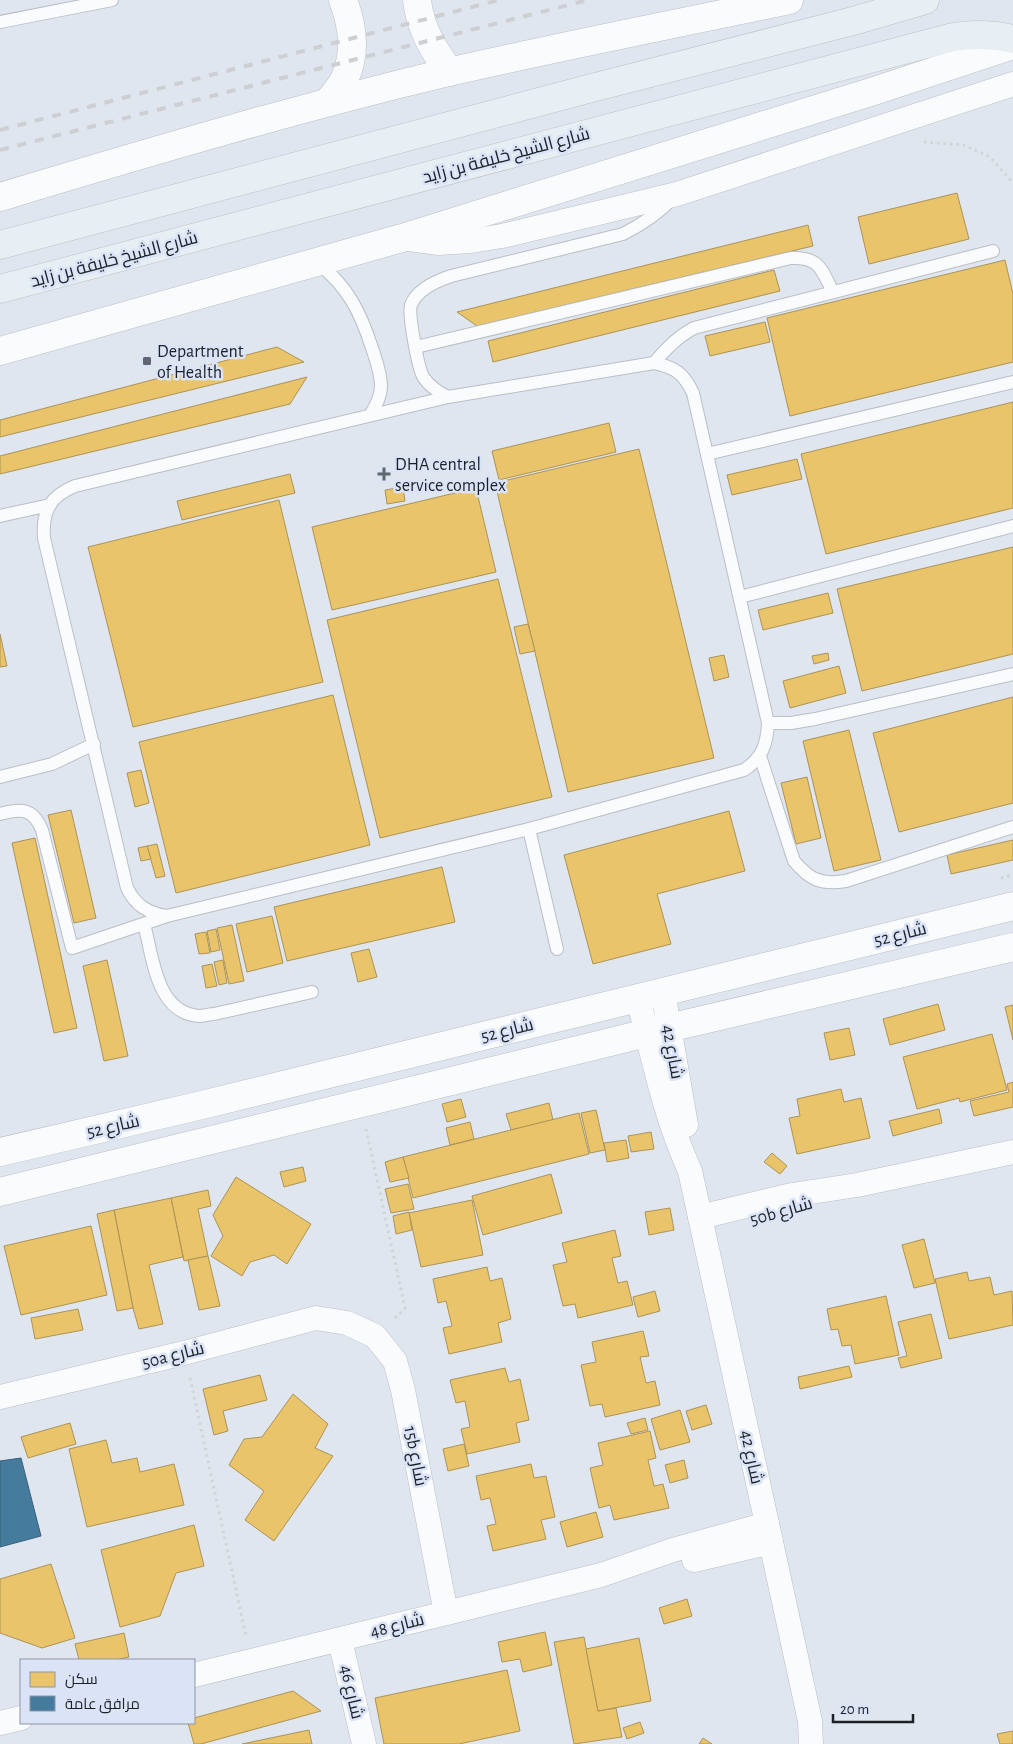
<svg xmlns="http://www.w3.org/2000/svg" width="1013" height="1744" viewBox="0 0 1013 1744" font-family="'Alegreya Sans',Cairo,sans-serif">
	<style>
		.homes { fill: #e9c46a; stroke: #ac9356 }
		.public { fill: #457b9d; stroke: #396079 }
		.lines { fill: none; stroke-linecap: round; stroke-linejoin: round }
		.service-casing { stroke: #babec6; stroke-width: 14 }
		.minor-casing { stroke: #babec6; stroke-width: 25 }
		.tertiary-casing { stroke: #babec6; stroke-width: 29 }
		.secondary-casing { stroke: #babec6; stroke-width: 29 }
		.primary-casing { stroke: #bec1c6; stroke-width: 29 }
		.path { stroke: #d2d4d6; stroke-width: 3; stroke-dasharray: 2.5 4; stroke-linecap: butt }
		.service { stroke: #fafbfd; stroke-width: 12 }
		.minor { stroke: #fafbfd; stroke-width: 24 }
		.tertiary { stroke: #fafbfd; stroke-width: 28 }
		.secondary { stroke: #fafbfd; stroke-width: 28 }
		.primary { stroke: #e8eff4; stroke-width: 28 }
		.rail { stroke: #cdcfd2; stroke-width: 4; stroke-dasharray: 9 9; stroke-linecap: butt }
		.poi-dot { fill: #61656d; stroke: #dae4f6; stroke-width: 2 }
		.labels { text-anchor: middle; stroke-width: 5; stroke-linejoin: round; paint-order: stroke }
		.street-label { font-size: 18px; fill: #1d2026; stroke: #dae4f6 }
		.poi-label { font-size: 18px; fill: #1d2026; stroke: #dae4f6; text-anchor: start }
	</style>
	<rect width="100%" height="100%" fill="#e0e6f0"/>
	<g class="homes">
		<polygon points="957,193 969,239 869,264 858,217"/>
		<polygon points="808,225 813,246 477,326 457,312"/>
		<polygon points="1005,260 1013,294 1013,362 790,416 767,318"/>
		<polygon points="774,270 780,291 493,362 488,341"/>
		<polygon points="765,322 770,342 710,356 705,336"/>
		<polygon points="277,347 304,362 0,437 0,420"/>
		<polygon points="307,377 290,404 0,474 0,456"/>
		<polygon points="1013,402 1013,508 826,554 801,454"/>
		<polygon points="609,423 616,452 499,480 492,451"/>
		<polygon points="639,449 714,758 568,792 495,483"/>
		<polygon points="797,459 802,479 732,495 727,475"/>
		<polygon points="290,474 295,493 182,520 177,501"/>
		<polygon points="403,487 405,501 387,504 385,490"/>
		<polygon points="476,488 496,572 332,610 312,527"/>
		<polygon points="279,500 323,682 133,727 88,547"/>
		<polygon points="1013,547 1013,654 862,691 837,589"/>
		<polygon points="498,579 552,797 380,838 327,620"/>
		<polygon points="828,593 833,613 763,630 758,610"/>
		<polygon points="528,624 535,651 520,654 514,627"/>
		<polygon points="0,634 7,666 0,667"/>
		<polygon points="828,653 829,660 814,664 812,656"/>
		<polygon points="724,655 729,677 714,681 709,658"/>
		<polygon points="839,666 846,693 790,708 783,681"/>
		<polygon points="333,695 370,845 176,893 139,742"/>
		<polygon points="1013,697 1013,803 899,832 873,733"/>
		<polygon points="849,730 881,860 834,871 803,741"/>
		<polygon points="141,770 149,803 135,807 127,773"/>
		<polygon points="807,777 821,838 796,844 781,783"/>
		<polygon points="71,810 96,918 74,923 48,815"/>
		<polygon points="729,811 745,871 657,894 671,944 593,964 564,855"/>
		<polygon points="35,838 77,1028 54,1033 12,843"/>
		<polygon points="1013,840 1013,860 951,874 947,855"/>
		<polygon points="157,844 165,876 156,878 147,846"/>
		<polygon points="147,846 151,859 141,861 138,848"/>
		<polygon points="442,867 455,922 287,961 274,907"/>
		<polygon points="272,916 283,963 247,972 236,924"/>
		<polygon points="232,925 244,981 229,984 217,928"/>
		<polygon points="216,929 220,950 211,952 207,931"/>
		<polygon points="206,932 210,953 199,954 195,934"/>
		<polygon points="369,949 377,977 358,982 351,953"/>
		<polygon points="107,960 128,1056 104,1061 83,966"/>
		<polygon points="223,960 227,983 219,985 214,962"/>
		<polygon points="212,964 217,986 206,988 202,966"/>
		<polygon points="938,1004 945,1030 890,1045 883,1019"/>
		<polygon points="1013,1005 1013,1040 1005,1007"/>
		<polygon points="849,1028 855,1055 830,1060 824,1033"/>
		<polygon points="992,1034 1007,1090 960,1102 959,1098 917,1109 903,1057"/>
		<polygon points="1013,1082 1013,1107 974,1116 970,1101 1009,1092 1007,1084"/>
		<polygon points="841,1089 844,1102 861,1098 870,1138 797,1154 789,1118 800,1116 797,1099"/>
		<polygon points="461,1099 466,1117 447,1122 442,1104"/>
		<polygon points="549,1103 553,1120 511,1130 506,1114"/>
		<polygon points="939,1109 942,1123 893,1136 889,1121"/>
		<polygon points="596,1110 605,1150 590,1153 581,1113"/>
		<polygon points="579,1113 589,1154 413,1198 403,1157"/>
		<polygon points="470,1122 474,1139 450,1145 446,1128"/>
		<polygon points="651,1132 654,1149 631,1152 628,1136"/>
		<polygon points="626,1140 629,1158 607,1162 604,1143"/>
		<polygon points="772,1153 787,1166 780,1174 764,1162"/>
		<polygon points="403,1157 409,1178 390,1182 385,1162"/>
		<polygon points="303,1167 306,1181 284,1187 280,1172"/>
		<polygon points="551,1174 562,1213 483,1235 472,1196"/>
		<polygon points="236,1177 311,1224 287,1264 274,1255 250,1262 242,1276 211,1256 223,1236 213,1215"/>
		<polygon points="408,1184 414,1209 391,1213 385,1189"/>
		<polygon points="208,1190 211,1206 198,1209 208,1256 184,1261 171,1198"/>
		<polygon points="171,1198 183,1257 149,1265 163,1324 139,1329 133,1308 114,1210"/>
		<polygon points="472,1200 483,1255 421,1267 409,1213"/>
		<polygon points="670,1208 674,1230 649,1235 645,1212"/>
		<polygon points="114,1210 133,1308 117,1311 97,1214"/>
		<polygon points="409,1212 412,1230 396,1234 393,1216"/>
		<polygon points="91,1226 107,1295 21,1315 4,1246"/>
		<polygon points="615,1230 621,1256 612,1258 618,1283 627,1281 633,1305 578,1318 575,1304 563,1306 553,1265 567,1262 562,1243"/>
		<polygon points="924,1239 935,1283 914,1288 902,1245"/>
		<polygon points="208,1256 220,1306 199,1310 188,1260"/>
		<polygon points="487,1267 490,1281 502,1278 511,1319 498,1323 502,1342 449,1354 443,1328 452,1326 446,1301 438,1303 433,1279"/>
		<polygon points="967,1272 969,1281 990,1277 994,1295 1012,1291 1013,1325 949,1339 935,1279"/>
		<polygon points="655,1291 660,1311 638,1317 633,1297"/>
		<polygon points="886,1296 899,1355 855,1364 851,1345 842,1346 838,1329 831,1330 827,1309"/>
		<polygon points="78,1309 83,1330 35,1339 31,1318"/>
		<polygon points="931,1314 942,1358 901,1368 898,1358 907,1356 898,1322"/>
		<polygon points="643,1331 649,1356 640,1357 646,1383 655,1381 660,1405 605,1417 602,1404 590,1406 581,1365 596,1362 592,1342"/>
		<polygon points="849,1366 852,1377 800,1389 798,1377"/>
		<polygon points="505,1368 509,1382 520,1379 529,1420 516,1423 520,1442 467,1454 461,1429 470,1427 465,1401 456,1403 450,1380"/>
		<polygon points="260,1375 267,1400 223,1411 228,1431 214,1435 203,1389"/>
		<polygon points="293,1394 328,1424 315,1448 333,1456 274,1541 245,1520 264,1491 229,1465 244,1439 262,1437"/>
		<polygon points="706,1405 712,1424 692,1430 686,1411"/>
		<polygon points="680,1410 690,1442 660,1450 651,1419"/>
		<polygon points="645,1418 648,1430 631,1434 627,1423"/>
		<polygon points="70,1423 76,1444 28,1458 21,1437"/>
		<polygon points="650,1431 656,1458 648,1460 654,1486 663,1484 669,1508 614,1520 610,1505 599,1508 590,1468 603,1465 598,1443"/>
		<polygon points="106,1440 112,1463 137,1458 140,1472 174,1464 184,1505 87,1527 69,1449"/>
		<polygon points="464,1444 469,1466 448,1471 443,1449"/>
		<polygon points="684,1460 688,1478 670,1483 665,1465"/>
		<polygon points="531,1464 534,1478 546,1476 555,1517 541,1520 546,1539 493,1551 487,1526 496,1524 490,1498 481,1500 476,1476"/>
		<polygon points="596,1512 603,1537 567,1547 560,1522"/>
		<polygon points="194,1525 204,1566 176,1573 160,1616 120,1627 101,1550"/>
		<polygon points="51,1564 75,1638 42,1648 0,1633 0,1579"/>
		<polygon points="687,1599 692,1616 664,1624 659,1608"/>
		<polygon points="545,1632 552,1665 523,1672 520,1659 502,1662 498,1642"/>
		<polygon points="124,1633 129,1657 115,1660 79,1660 75,1644"/>
		<polygon points="584,1637 598,1711 616,1708 622,1737 574,1744 554,1642"/>
		<polygon points="639,1638 651,1701 598,1711 586,1649"/>
		<polygon points="507,1670 520,1731 459,1744 384,1744 375,1698"/>
		<polygon points="293,1691 321,1711 201,1744 194,1744 188,1723 194,1723 194,1718"/>
		<polygon points="640,1722 644,1733 627,1739 623,1728"/>
		<polygon points="309,1730 312,1744 242,1744"/>
		<polygon points="1013,1731 1013,1744 1000,1744 997,1734"/>
		<polygon points="703,1738 712,1744 699,1744"/>
	</g>
	<polygon class="public" points="21,1458 41,1536 0,1547 0,1461"/>
	<g class="lines">
		<defs>
			<g id="service">
				<polyline points="0,22 112,0"/>
				<path d="M 317,262 C 348,287 360,311 372,348 C 376,360 381,373 381,386 C 381,396 376,405 371,414"/>
				<path d="M 416,347 L 791,258 C 820,257 821,269 833,292"/>
				<path d="M 654,363 C 666,349 677,337 694,328 L 993,251"/>
				<path d="M 448,397 C 438,392 430,387 424,378 C 418,370 408,313 411,305 C 417,289 436,281 451,276 L 623,234 C 643,224 659,213 674,197"/>
				<polyline points="707,454 1013,382"/>
				<polyline points="0,516 50,505"/>
				<polyline points="740,597 1013,526"/>
				<polyline points="768,723 791,723 815,719 1013,674"/>
				<path d="M 760,756 L 794,861 C 810,880 821,885 846,881 L 1013,827"/>
				<polyline points="0,777 52,764 94,744"/>
				<path d="M 0,814 C 21,808 33,808 42,830 L 72,948 L 167,916 L 529,829 L 744,770 C 762,758 767,745 768,723 L 693,393 C 684,374 675,367 654,363 L 448,397 L 75,486 C 50,496 42,511 44,538 L 127,888 C 136,906 148,913 167,916"/>
				<polyline points="529,829 557,949"/>
				<path d="M 144,924 C 153,957 156,1013 199,1016 C 204,1016 210,1014 214,1014 L 312,992"/>
			</g>
			<g id="minor">
				<polyline points="402,238 439,243 471,241 502,236 677,194 1013,84"/>
				<polyline points="663,992 686,1125"/>
				<path d="M 638,998 C 653,1056 665,1117 690,1171 L 810,1721 L 811,1744"/>
				<polyline points="700,1217 792,1195 857,1185 1013,1152"/>
				<polyline points="0,1397 184,1353 316,1318 347,1323 375,1336 395,1361 403,1390 446,1613"/>
				<polyline points="694,1560 771,1542"/>
				<polyline points="340,1640 364,1744"/>
				<polyline points="194,1675 601,1575 673,1550 767,1524"/>
				<polyline points="0,1723 21,1718"/>
			</g>
			<g id="tertiary">
				<polyline points="0,1152 202,1105 1013,906"/>
				<polyline points="0,1192 647,1033 1013,947"/>
			</g>
			<g id="secondary">
				<path d="M 417,0 C 420,28 433,50 450,72"/>
				<path d="M 328,102 C 333,95 340,88 344,80 C 357,53 353,26 343,0"/>
				<path d="M 0,197 C 149,152 298,108 449,72 C 562,46 676,24 789,0"/>
				<polyline points="0,351 402,238 874,91 1013,45"/>
			</g>
			<g id="primary">
				<polyline points="0,245 584,90 853,21 925,0"/>
				<path d="M 0,289 L 953,37 C 974,34 992,34 1013,39"/>
			</g>
		</defs>
		<use href="#service" class="service-casing"/>
		<use href="#minor" class="minor-casing"/>
		<use href="#tertiary" class="tertiary-casing"/>
		<use href="#secondary" class="secondary-casing"/>
		<use href="#primary" class="primary-casing"/>
		<g class="path">
			<polyline points="924,142 964,145 990,157 1013,183"/>
			<polyline points="1001,878 1013,875"/>
			<polyline points="366,1129 405,1308 394,1319"/>
			<polyline points="190,1378 246,1636"/>
		</g>
		<use href="#service" class="service"/>
		<use href="#minor" class="minor"/>
		<use href="#tertiary" class="tertiary"/>
		<use href="#secondary" class="secondary"/>
		<use href="#primary" class="primary"/>
		<g class="rail">
			<polyline points="0,130 499,0"/>
			<polyline points="0,150 588,0"/>
		</g>
	</g>
	<g class="poi-dot">
		<rect x="142" y="356" width="10" height="10" rx="2.5"/>
		<path d="M381.5 466.5h5v5h5v5h-5v5h-5v-5h-5v-5h5z"/>
	</g>
	<g class="labels">
		<g class="street-label">
			<text transform="translate(506 155) rotate(-15)" y="6">شارع الشيخ خليفة بن زايد</text>
			<text transform="translate(114 259) rotate(-15)" y="6">شارع الشيخ خليفة بن زايد</text>
			<text transform="translate(900 934) rotate(-14)" y="6">شارع 52</text>
			<text transform="translate(507 1030) rotate(-14)" y="6">شارع 52</text>
			<text transform="translate(673 1052) rotate(80)" y="6">شارع 42</text>
			<text transform="translate(113 1126) rotate(-13)" y="6">شارع 52</text>
			<text transform="translate(781 1211) rotate(-16)" y="6">50b شارع</text>
			<text transform="translate(173 1355) rotate(-14)" y="6">50a شارع</text>
			<text transform="translate(416 1456) rotate(79)" y="6">15b شارع</text>
			<text transform="translate(752 1457) rotate(78)" y="6">شارع 42</text>
			<text transform="translate(397 1625) rotate(-14)" y="6">شارع 48</text>
			<text transform="translate(352 1692) rotate(77)" y="6">شارع 46</text>
		</g>
		<g class="poi-label">
			<text x="157" y="357">Department<tspan x="157" dy="21">of Health</tspan></text>
			<text x="395" y="470">DHA central<tspan x="395" dy="21">service complex</tspan></text>
		</g>
	</g>
	<rect x="20" y="1659" width="175" height="65" fill="#dae4f6" stroke="#8e96a3"/>
	<rect x="30" y="1672" width="25" height="15" fill="#e9c46a" stroke="#8e96a3"/>
	<text x="65" y="1684" font-size="15" fill="#1d2026">سكن</text>
	<rect x="30" y="1696" width="25" height="15" fill="#457b9d" stroke="#8e96a3"/>
	<text x="65" y="1709" font-size="15" fill="#1d2026">مرافق عامة</text>
	<path d="M833 1714v8h80v-8" fill="none" stroke="#1d2026" stroke-width="2.5"/>
	<text x="840" y="1714" font-size="15" fill="#1d2026" stroke="#dae4f6" stroke-width="4" paint-order="stroke">20 m</text>
</svg>
